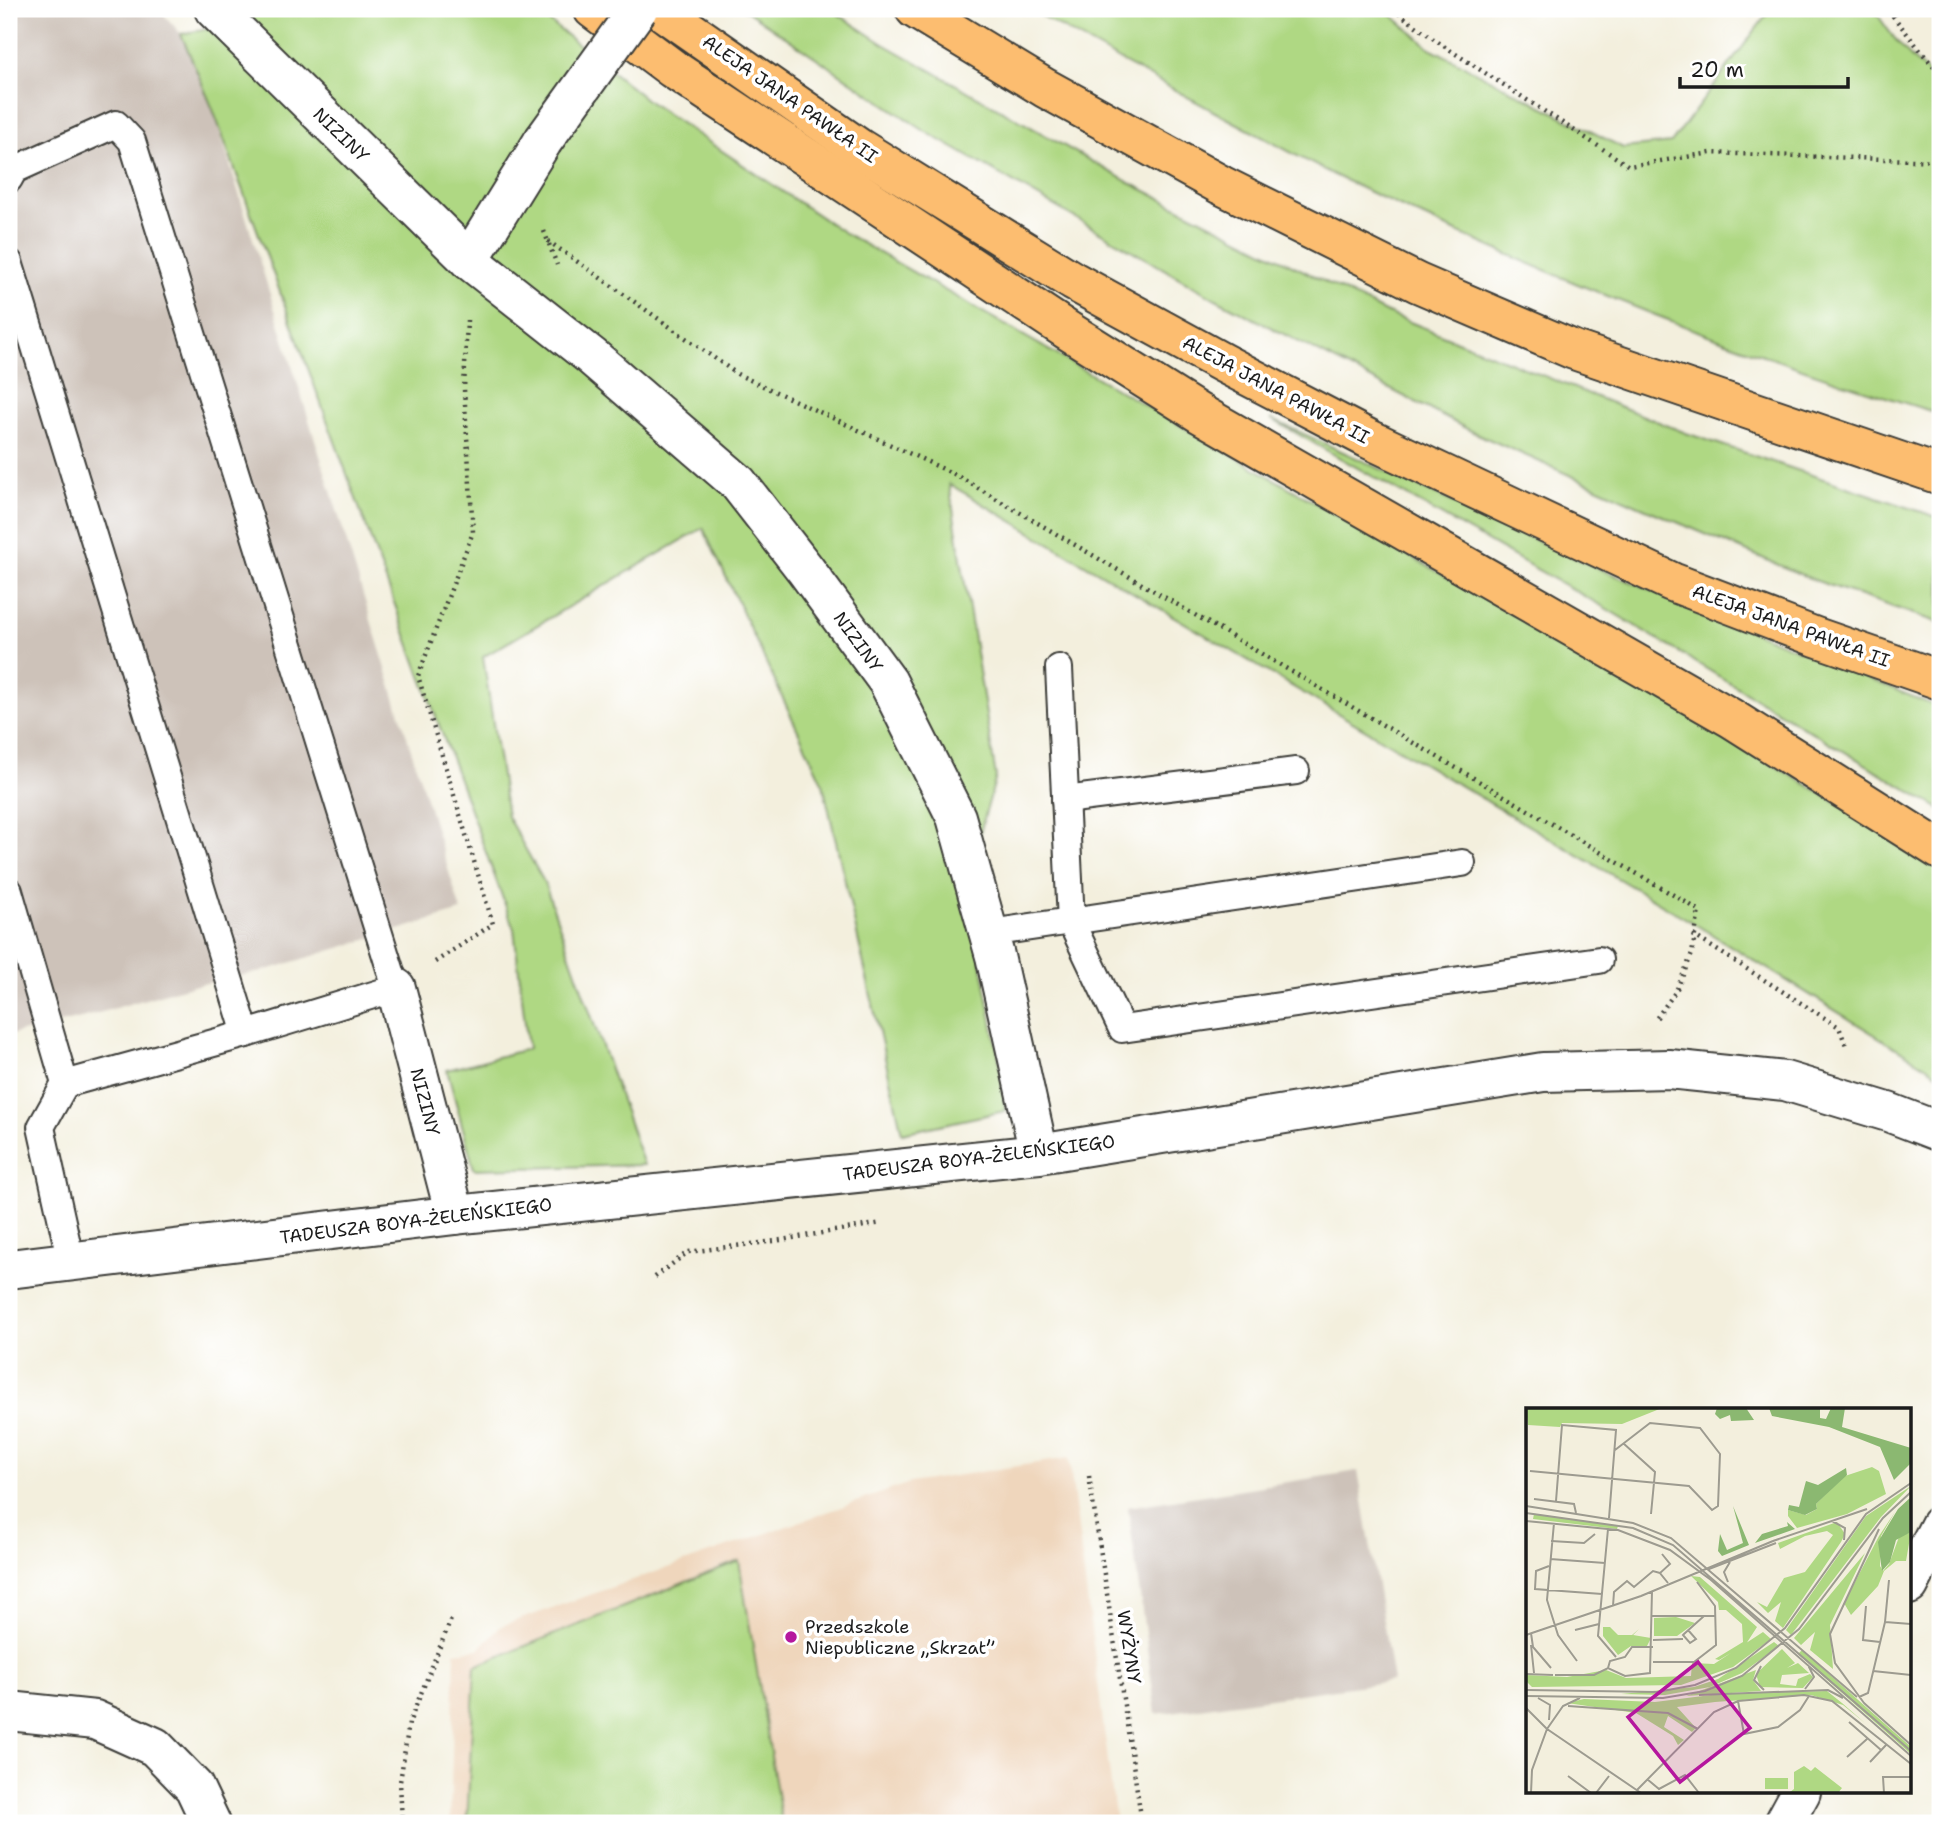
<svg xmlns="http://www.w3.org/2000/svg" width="1949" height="1832" viewBox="0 0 1949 1832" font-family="'Shantell Sans',sans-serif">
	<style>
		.built { fill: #efd6bc }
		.industrial { fill: #cdc2b9 }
		.green { fill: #afd883; stroke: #667a50; stroke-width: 2 }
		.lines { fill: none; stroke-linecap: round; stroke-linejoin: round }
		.service-casing { stroke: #3c3c39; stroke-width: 30 }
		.pedestrian-casing { stroke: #3c3c39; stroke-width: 42 }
		.minor-casing { stroke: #3c3c39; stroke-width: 42 }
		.primary-casing { stroke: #3c3c39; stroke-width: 42 }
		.path { stroke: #3c3c39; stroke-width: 4.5; stroke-dasharray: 2 5; stroke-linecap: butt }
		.service { stroke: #fff; stroke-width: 26 }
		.pedestrian { stroke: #fff; stroke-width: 38 }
		.minor { stroke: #fff; stroke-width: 38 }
		.primary { stroke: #fcbd6f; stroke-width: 38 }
		.pedestrian-bridge-casing { stroke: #3c3c39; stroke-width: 42; stroke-linecap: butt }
		.pedestrian-bridge { stroke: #fff; stroke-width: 38 }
		.poi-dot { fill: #b5179e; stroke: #fff; stroke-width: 2.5 }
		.labels { text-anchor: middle; stroke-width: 7; stroke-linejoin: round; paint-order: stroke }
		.street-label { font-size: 18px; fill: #1c1c1c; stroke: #fff }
		.poi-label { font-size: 18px; fill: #1c1c1c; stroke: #fff; text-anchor: start }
		.inset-road { fill: none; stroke: #9d9b90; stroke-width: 2 }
		.view { fill: #b5179e; fill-opacity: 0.15; stroke: #b5179e; stroke-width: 3.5 }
		.inset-edge { fill: none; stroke: #1c1c1c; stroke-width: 3.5 }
	</style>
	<rect width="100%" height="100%" fill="#fff"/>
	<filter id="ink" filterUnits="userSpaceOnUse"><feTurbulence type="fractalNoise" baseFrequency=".0143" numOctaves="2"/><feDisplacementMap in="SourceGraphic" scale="14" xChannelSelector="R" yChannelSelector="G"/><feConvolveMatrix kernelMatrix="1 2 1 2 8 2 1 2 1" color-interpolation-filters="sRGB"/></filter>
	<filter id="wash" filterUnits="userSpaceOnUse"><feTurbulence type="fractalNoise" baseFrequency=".00686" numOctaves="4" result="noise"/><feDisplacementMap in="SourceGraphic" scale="28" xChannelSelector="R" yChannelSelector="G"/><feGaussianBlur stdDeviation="1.57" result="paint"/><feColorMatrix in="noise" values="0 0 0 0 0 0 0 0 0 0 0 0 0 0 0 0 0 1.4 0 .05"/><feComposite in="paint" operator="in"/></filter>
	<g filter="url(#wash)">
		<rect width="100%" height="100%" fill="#f3efdd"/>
		<polygon class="built" points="1069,1458 1116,1823 450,1823 455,1652 479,1649 501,1626 910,1483"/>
		<g class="industrial">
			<polygon points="9,9 159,9 181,34 212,107 461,911 260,972 183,988 85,1017 9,1035"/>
			<polygon points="1358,1471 1393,1681 1156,1714 1128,1507"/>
		</g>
		<g class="green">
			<polygon points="214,9 534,9 652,104 843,232 1375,537 1630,679 1873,824 1940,870 1940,1075 1690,921 949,484 996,777 966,881 1002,1075 1005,1111 902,1133 823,784 703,528 483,657 507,816 544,882 644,1165 474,1169 447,1070 528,1049 514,929 212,107 181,34 228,25"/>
			<polygon points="744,9 830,9 884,44 1130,183 1385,312 1686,433 1940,518 1940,623 1814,580 1639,506 1475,433 1216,299 926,132"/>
			<path d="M 1030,9 L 1385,9 L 1430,48 L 1623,148 L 1671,143 L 1771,9 L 1874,9 C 1892,38 1912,62 1940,82 L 1940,414 C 1732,350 1528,269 1332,174 C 1292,154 1254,132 1215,112 C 1153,78 1091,46 1030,9 Z"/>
			<polygon points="1271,419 1595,567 1940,708 1940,809 1607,609"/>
			<polygon points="739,1561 782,1823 467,1823 475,1666"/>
		</g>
	</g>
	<g filter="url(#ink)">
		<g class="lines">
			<defs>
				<g id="service">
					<polyline points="9,179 14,170 116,124 132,141 396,988 246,1034 65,1084 9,891"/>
					<polyline points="9,262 246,1034"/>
					<polyline points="1059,668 1071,922 1122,1029 1599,960"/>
					<polyline points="1065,800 1296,771"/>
					<polyline points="990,933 1462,863"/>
					<polyline points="65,1084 41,1127 71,1262"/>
				</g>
				<polyline id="pedestrian" points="469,260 543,141"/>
				<g id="minor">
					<polyline points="214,9 469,260 591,356 738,483 805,569 888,682 956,817 995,956 1039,1154"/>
					<polyline points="396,988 455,1215"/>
					<polyline points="9,1269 455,1215 1039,1154 1543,1072 1669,1069 1785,1081 1888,1112 1940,1132"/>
					<polyline points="1909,1585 1940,1525"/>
					<polyline points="9,1711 95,1720 155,1747 194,1787 211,1823"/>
					<polyline points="1784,1823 1801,1792"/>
				</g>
				<g id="primary">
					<polyline points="593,9 673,69 1067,330 1199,413 1731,718 1940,850"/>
					<polyline points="659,9 859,148 1073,281 1223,363 1369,439 1672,582 1816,637 1940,680"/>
					<polyline points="915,9 1045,88 1221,185 1418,283 1574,350 1940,475"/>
				</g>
			</defs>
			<use href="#service" class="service-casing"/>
			<use href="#pedestrian" class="pedestrian-casing"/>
			<use href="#minor" class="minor-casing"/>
			<use href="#primary" class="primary-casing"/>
			<g class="path">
				<polyline points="1393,9 1442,45 1629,166 1711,153 1940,161"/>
				<polyline points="1892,9 1893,16 1940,75"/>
				<polyline points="544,231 557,265"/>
				<polyline points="548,241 737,374 954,474 1699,910 1692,954 1676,991 1655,1020"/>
				<polyline points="1693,935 1839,1027 1847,1048"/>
				<polyline points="435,962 493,924 418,676 473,532 464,389 467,320"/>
				<polyline points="655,1277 688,1252 775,1241 882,1223"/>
				<polyline points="1089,1476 1142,1823"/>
				<polyline points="1935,1478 1940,1469"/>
				<polyline points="402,1823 400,1782 409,1723 452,1617"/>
			</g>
			<use href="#service" class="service"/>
			<use href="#pedestrian" class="pedestrian"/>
			<use href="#minor" class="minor"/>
			<use href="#primary" class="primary"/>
			<defs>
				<polyline id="pedestrian-bridge" points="543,141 638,9"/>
			</defs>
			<use href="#pedestrian-bridge" class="pedestrian-bridge-casing"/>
			<use href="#pedestrian-bridge" class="pedestrian-bridge"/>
		</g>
	</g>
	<circle class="poi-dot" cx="791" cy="1637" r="7"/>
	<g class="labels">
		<g class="street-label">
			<text transform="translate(790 99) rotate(35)" y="6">ALEJA JANA PAWŁA II</text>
			<text transform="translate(341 135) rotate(44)" y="6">NIZINY</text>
			<text transform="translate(1276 390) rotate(28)" y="6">ALEJA JANA PAWŁA II</text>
			<text transform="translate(1791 626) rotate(20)" y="6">ALEJA JANA PAWŁA II</text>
			<text transform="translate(858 642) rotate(54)" y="6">NIZINY</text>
			<text transform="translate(425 1102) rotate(75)" y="6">NIZINY</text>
			<text transform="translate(979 1158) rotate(-7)" y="6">TADEUSZA BOYA-ŻELEŃSKIEGO</text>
			<text transform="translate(416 1221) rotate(-7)" y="6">TADEUSZA BOYA-ŻELEŃSKIEGO</text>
			<text transform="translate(1129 1647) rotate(81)" y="6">WYŻYNY</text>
		</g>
		<g class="poi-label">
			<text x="805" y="1633">Przedszkole<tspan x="805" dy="21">Niepubliczne „Skrzat”</tspan></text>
		</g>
	</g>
	<g transform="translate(1526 1408)">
		<rect width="385" height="385" fill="#f3efdd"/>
		<path d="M 0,0 L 136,0 L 96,16 L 36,15 L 34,19 L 2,17 ZM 346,59 L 353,63 L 360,86 L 321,106 L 271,120 L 262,108 L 262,102 L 280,107 L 291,101 L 290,96 L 319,68 ZM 385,78 L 355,109 L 265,227 L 260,222 L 340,108 ZM 369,104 L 355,128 L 354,158 L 357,163 L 363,156 L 373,129 L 385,124 L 380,153 L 370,153 L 358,163 L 352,178 L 325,207 L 318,195 L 353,128 ZM 8,106 L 92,118 L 91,121 L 7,111 ZM 311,114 L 319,126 L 315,134 L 257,220 L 249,213 L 255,194 L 242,205 L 231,194 L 241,199 L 258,170 L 279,164 L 307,127 L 301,123 L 279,128 L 254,141 L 252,135 ZM 339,145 L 304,217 L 307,261 L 284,242 L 289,224 L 275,237 L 268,230 ZM 165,168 L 174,169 L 231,219 L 220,236 L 193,252 L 189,251 L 217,234 L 216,216 L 200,202 L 193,202 L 192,194 ZM 150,209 L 169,215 L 151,228 L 128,228 L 128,210 ZM 77,219 L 84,219 L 92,227 L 106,227 L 113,221 L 107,227 L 125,230 L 121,238 L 105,238 L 92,247 L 77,228 ZM 237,224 L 245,231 L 207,259 L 155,277 L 6,279 L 0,273 L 0,267 L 41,269 L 80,262 L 100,270 L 165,268 L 166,255 L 188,256 ZM 248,234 L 253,238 L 216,265 L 184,279 L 139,287 L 95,286 L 168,279 L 192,271 ZM 256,241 L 269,255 L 261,260 L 272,255 L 283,265 L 256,267 L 254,276 L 270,278 L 272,271 L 284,266 L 287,269 L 277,280 L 234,279 L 230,266 ZM 276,242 L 385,339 L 385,346 L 272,246 ZM 230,262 L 227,272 L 235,283 L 160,288 ZM 301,283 L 316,295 L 339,315 L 317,297 L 285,287 L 189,294 L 151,299 L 170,320 L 166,324 L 142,308 L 138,319 L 158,332 L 152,337 L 147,328 L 110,305 L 41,295 L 58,291 L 129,294 L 193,286 ZM 278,358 L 285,363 L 289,359 L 316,380 L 312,385 L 264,384 L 268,381 L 268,364 ZM 239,370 L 262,370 L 262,381 L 239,381 Z" fill="#afd883"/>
		<path d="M 191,0 L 220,0 L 228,12 L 205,13 L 204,7 L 194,11 L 189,6 ZM 243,0 L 294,0 L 294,10 L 300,11 L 305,0 L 319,0 L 316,19 L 385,40 L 385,55 L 368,72 L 354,39 L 303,19 L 246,8 ZM 320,60 L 321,67 L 290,96 L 291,101 L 279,107 L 262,102 L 263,97 L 273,99 L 280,73 L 292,77 ZM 385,89 L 385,124 L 370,132 L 364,154 L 356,163 L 352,134 L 372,101 ZM 207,98 L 223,137 L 196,148 L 192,143 L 194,126 L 201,142 L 217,135 ZM 261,114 L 269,121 L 229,135 L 236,126 L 262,118 Z" fill="#8bb871"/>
		<path class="inset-road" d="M 97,35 L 129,64 L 125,106M 4,63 L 163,78 L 186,102 L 192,98 L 194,46 L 174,20 L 124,15 L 89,42M 8,91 L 48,96 L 50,105M 30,93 L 36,17 L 90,22 L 83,110M 0,98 L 107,115 L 145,130 L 331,289M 0,105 L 107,120 L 147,137 L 385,343M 0,113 L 92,122 L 144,142 L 185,172 L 385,348M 306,113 L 319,120 L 318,132M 28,115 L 21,192 L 32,227 L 51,253M 82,121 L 72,228 L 90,249M 25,133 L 58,135 L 69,126M 247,133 L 341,101M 136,146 L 144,156 L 134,165 L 142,175M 24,151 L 79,155M 23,158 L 10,163 L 9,181 L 76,186M 183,161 L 250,135M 202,174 L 198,164 L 204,154M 87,198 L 88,184 L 101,173 L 108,179 L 127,163 L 134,165M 340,198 L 337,232 L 354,234M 126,208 L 190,208M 359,214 L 385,216M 49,222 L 73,216M 162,222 L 170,231 L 164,235 L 157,227 L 158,226 L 178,208M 5,225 L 7,239 L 25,260M 0,227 L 115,188 L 247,133M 127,232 L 157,231M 5,237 L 8,265M 127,254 L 168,254 L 190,237 L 189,198 L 171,174M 235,258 L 228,272 L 238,282M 82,260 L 84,253 L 99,249 L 106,239 L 127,239M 347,263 L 385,267M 0,266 L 27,267M 29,267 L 68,267 L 82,260 L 99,268 L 124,265 L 126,183M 279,281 L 288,269 L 282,257M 0,282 L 131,284 L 169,277 L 210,260 L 259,220 L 340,106 L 385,75M 173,287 L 302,282 L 317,290M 0,288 L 137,290 L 179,283 L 216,268 L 273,221 L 357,110 L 385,84M 333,289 L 342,285 L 359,214 L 363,172M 12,290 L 24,297 L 23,312M 212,293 L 218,326 L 252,319 L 274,302 L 283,288M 338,295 L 385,337M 338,295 L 309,255 L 304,226 L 353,121M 42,298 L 142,305 L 172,321M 0,300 L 21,321M 323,314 L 355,342M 21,321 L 37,298 L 54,290M 321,349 L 341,331M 344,354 L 361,336M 42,368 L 65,385M 121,371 L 133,381 L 159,367 L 173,385M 111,382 L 188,304 L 212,293 L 278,287 L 306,293 L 385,356M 5,385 L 6,362 L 21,321 L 115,385M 70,385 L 83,368M 358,385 L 357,369 L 385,369"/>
		<path class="view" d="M 172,254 L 224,320 L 154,374 L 102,309 Z"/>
		<rect width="385" height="385" class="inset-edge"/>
	</g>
	<rect width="1949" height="1832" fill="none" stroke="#fff" stroke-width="35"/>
	<path d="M1680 77v10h168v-10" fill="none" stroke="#1c1c1c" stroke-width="3.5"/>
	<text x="1690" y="77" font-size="21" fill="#1c1c1c" stroke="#ffffff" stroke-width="5" paint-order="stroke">20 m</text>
</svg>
